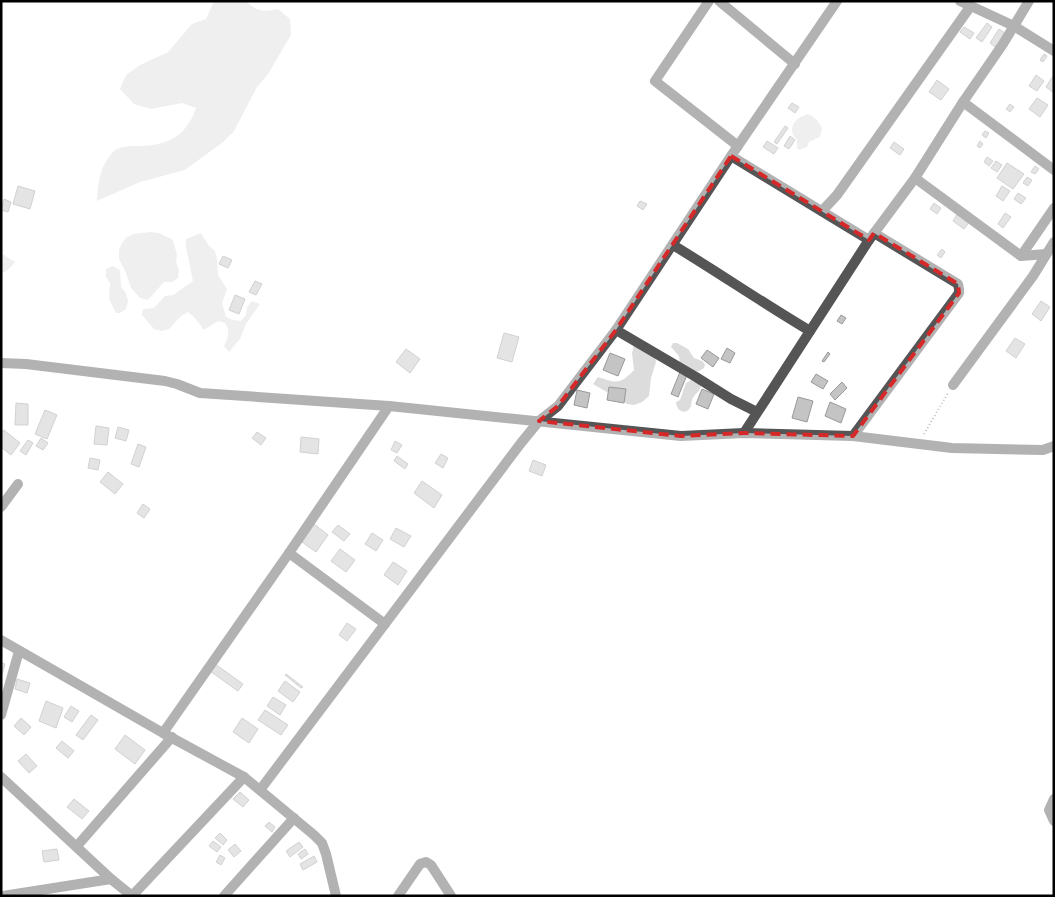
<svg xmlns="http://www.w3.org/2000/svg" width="1055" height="897" viewBox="0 0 1055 897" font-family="Arial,sans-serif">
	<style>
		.green { fill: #dcdcdc }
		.building { fill: #c4c4c4; stroke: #999 }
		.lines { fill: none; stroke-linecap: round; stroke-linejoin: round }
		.path { stroke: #777; stroke-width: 2; stroke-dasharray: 1 2.5; stroke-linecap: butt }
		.minor { stroke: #555; stroke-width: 10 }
		.marked { fill: none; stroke: #d62828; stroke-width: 4; stroke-dasharray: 10 6; stroke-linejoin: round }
	</style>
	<rect width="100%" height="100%" fill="#fff"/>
	<g class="green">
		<path d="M 214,1 L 246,1 C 257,12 264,12 278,9 L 290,19 L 291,35 L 268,74 L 257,87 L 234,131 L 223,142 L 185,170 L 140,182 L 97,201 C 98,185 99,170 109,157 C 111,155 112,152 114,151 C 119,146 133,146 140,146 C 168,146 187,135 196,108 L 182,103 L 151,109 L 134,104 L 120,89 L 126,75 L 140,65 L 168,52 L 192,24 L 206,19 Z"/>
		<path d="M 808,114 C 813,116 821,123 822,129 C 822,131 820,134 820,137 L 809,142 L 807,147 L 799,150 L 797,148 L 797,140 C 786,128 795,118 808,114 Z"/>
		<polygon points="150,232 159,233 173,240 177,255 176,262 179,270 178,278 172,282 164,282 148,300 140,298 131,288 126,273 119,259 119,250 122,243 127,237 134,234"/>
		<path d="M 201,233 L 209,246 L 215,251 L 217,259 L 218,275 L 227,289 L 222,303 L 226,317 L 233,320 L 241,321 L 246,315 L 247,307 L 252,301 L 260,304 L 246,324 L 240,339 L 229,352 L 224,346 C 229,337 230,331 225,323 L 218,321 L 204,330 L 194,317 L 188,312 L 181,316 L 169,329 L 162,331 L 154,329 L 142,315 L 143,309 L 154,308 L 165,296 L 173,295 L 193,281 L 186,247 L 186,239 Z"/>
		<path d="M 1,253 L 15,262 C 11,267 7,272 1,273 Z"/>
		<polygon points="113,266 120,270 121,287 126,293 128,301 126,309 120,313 116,313 109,299 110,283 106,277 106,269"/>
		<polygon points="673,343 677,343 688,349 694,358 702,361 705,364 704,368 699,371 690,373 680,365 679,356 671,347"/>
		<path d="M 634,345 L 654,354 L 656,362 L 651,378 L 649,396 L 642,402 L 634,405 L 627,404 L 620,399 L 615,394 L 607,392 L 593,384 L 598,377 C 616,383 620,385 634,370 L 632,353 Z"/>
		<path d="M 693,379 L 701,386 C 700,392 694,394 692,400 C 691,403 692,405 690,408 C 685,416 676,410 676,402 L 680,400 L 686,383 Z"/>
	</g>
	<g class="building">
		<polygon points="987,23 992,27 982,42 976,38"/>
		<polygon points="964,27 974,33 970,39 960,32"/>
		<polygon points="999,29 1005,33 995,47 990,43"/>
		<polygon points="1044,54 1047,56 1043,62 1040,60"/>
		<polygon points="1036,75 1044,81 1037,91 1029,86"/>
		<polygon points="1053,76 1054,76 1054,93 1046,87"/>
		<polygon points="937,80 949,89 941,100 929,92"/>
		<polygon points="1037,98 1048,105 1040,117 1029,109"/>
		<polygon points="792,103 799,107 795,113 788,108"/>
		<polygon points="1010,104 1014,107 1010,112 1006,109"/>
		<polygon points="785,126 788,128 777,144 774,142"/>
		<polygon points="985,131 989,133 986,138 982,135"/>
		<polygon points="790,136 795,140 789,149 784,146"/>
		<polygon points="767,141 778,148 774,154 763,147"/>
		<polygon points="980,141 983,144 980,148 977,146"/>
		<polygon points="894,142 904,149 900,155 890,148"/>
		<polygon points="987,157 993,161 989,166 984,162"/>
		<polygon points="996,161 1002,165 997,172 991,168"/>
		<polygon points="1007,163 1024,174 1013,189 997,178"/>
		<polygon points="1035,166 1039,169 1035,174 1031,172"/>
		<polygon points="1027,177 1032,180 1028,186 1023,183"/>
		<polygon points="18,186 35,191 30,209 13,204"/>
		<polygon points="1002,186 1010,191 1003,201 996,196"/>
		<polygon points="1018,193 1026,198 1021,204 1014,199"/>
		<polygon points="4,199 11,202 8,212 1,210"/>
		<polygon points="640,201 647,204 643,210 637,206"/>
		<polygon points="934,203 941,208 937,214 930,209"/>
		<polygon points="958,213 970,221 964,229 953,221"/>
		<polygon points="1005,213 1011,217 1003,228 998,224"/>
		<polygon points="942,249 945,252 941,258 937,255"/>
		<polygon points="223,256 232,260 228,268 219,264"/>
		<polygon points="255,281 262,284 256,295 249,292"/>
		<polygon points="235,295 245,299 239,314 229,310"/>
		<polygon points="1041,301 1050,307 1041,321 1032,314"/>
		<polygon points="841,315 846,318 842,324 837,321"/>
		<polygon points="504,333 519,337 512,362 497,358"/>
		<polygon points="1015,338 1025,344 1016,358 1006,351"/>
		<polygon points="727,348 735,353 730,363 721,359"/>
		<polygon points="406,349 420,359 410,373 396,362"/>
		<polygon points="707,350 719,358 713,367 701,358"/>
		<polygon points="828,352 830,354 824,362 822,361"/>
		<polygon points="610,353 625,359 618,376 603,370"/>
		<polygon points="680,372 687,375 678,397 671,394"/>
		<polygon points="816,374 828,381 823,389 811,382"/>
		<polygon points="842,382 847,388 835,400 830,394"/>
		<polygon points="609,387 626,389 624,403 607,400"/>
		<polygon points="702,389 714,394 708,409 696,404"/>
		<polygon points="577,390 590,393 587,408 574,405"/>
		<polygon points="798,397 813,401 807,422 792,418"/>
		<polygon points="830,402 846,409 841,423 825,416"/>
		<polygon points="16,403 28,404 28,425 15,425"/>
		<polygon points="45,410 57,415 47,439 35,434"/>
		<polygon points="96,426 109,428 107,445 94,444"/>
		<polygon points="118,427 129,430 126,441 115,438"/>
		<polygon points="4,430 20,443 11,455 1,447 1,433"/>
		<polygon points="257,432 266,438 261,445 252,438"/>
		<polygon points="301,437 319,439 318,454 300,452"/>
		<polygon points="41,438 48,443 43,450 36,446"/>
		<polygon points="28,440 33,443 26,455 20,451"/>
		<polygon points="395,441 402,445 397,453 391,450"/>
		<polygon points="138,444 146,447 139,467 131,464"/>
		<polygon points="441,454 448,458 443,468 435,463"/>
		<polygon points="397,456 408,464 405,469 394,461"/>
		<polygon points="90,458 100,460 98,470 88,468"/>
		<polygon points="533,460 546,465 542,476 529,471"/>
		<polygon points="108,472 123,484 115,494 100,482"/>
		<polygon points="422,481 442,495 434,508 414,493"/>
		<polygon points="143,504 150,509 144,518 137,513"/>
		<polygon points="314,524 328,535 316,552 302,542"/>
		<polygon points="338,525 350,534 344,541 332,532"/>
		<polygon points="396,528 411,536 404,547 390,539"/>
		<polygon points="372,533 383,540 376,551 365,544"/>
		<polygon points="340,549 355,560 346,572 331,561"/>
		<polygon points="393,562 407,571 398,585 384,575"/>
		<polygon points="347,623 356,629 347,641 339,635"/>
		<polygon points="1,663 5,664 2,674 1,674"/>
		<polygon points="215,664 243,684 238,691 210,671"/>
		<polygon points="286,674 303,687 301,688 285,675"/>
		<polygon points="17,679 30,683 27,693 15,689"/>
		<polygon points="285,681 300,692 293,702 278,691"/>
		<polygon points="273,697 286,705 280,715 267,706"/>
		<polygon points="46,701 63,708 56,728 39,721"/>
		<polygon points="71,706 79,711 72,722 64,717"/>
		<polygon points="265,710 288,725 281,735 258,720"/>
		<polygon points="91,715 98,720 83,740 76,735"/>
		<polygon points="21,718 31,727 24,735 14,726"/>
		<polygon points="242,718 258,729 249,743 233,732"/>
		<polygon points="125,735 145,750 135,764 115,749"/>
		<polygon points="62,741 74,751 68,758 56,748"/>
		<polygon points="26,754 37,766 29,773 18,761"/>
		<polygon points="240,792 249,800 243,807 233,799"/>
		<polygon points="74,799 89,811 82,819 67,807"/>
		<polygon points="269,822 275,827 272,832 265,826"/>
		<polygon points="220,833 227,840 223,845 215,838"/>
		<polygon points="213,841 221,847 217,852 209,846"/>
		<polygon points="299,842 303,847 290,857 286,851"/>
		<polygon points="235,844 241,851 234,857 228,850"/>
		<polygon points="57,849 59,860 44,862 42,851"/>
		<polygon points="305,849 308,854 301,859 298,854"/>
		<polygon points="220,855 225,858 221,865 216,862"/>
		<polygon points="314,856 317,862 303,870 300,864"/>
	</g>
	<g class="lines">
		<polyline class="path" points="924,434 948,393"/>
		<g class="minor">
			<polyline points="709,1 655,81 738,146"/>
			<polyline points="719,1 795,64"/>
			<polyline points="960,1 1014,26 1054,51"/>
			<polyline points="963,102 1054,170"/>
			<polyline points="731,156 869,240"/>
			<polyline points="915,178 1021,256 1046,254"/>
			<polyline points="822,211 837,195 970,7"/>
			<path d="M 673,245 C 719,273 763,303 810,331"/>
			<polyline points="1021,256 1054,208"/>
			<polyline points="616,330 696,377 731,399 757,412"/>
			<polyline points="1,363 26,364 165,381 177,384 200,393 389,406 681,436 744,433 853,436 952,448 1043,450 1054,446"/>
			<polyline points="953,385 1033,276 1054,242"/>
			<polyline points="744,433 869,240 915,178 963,102 1003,44 1029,1"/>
			<polyline points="853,436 959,293 959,289 958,284 874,233"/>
			<polyline points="1,507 18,484"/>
			<polyline points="289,553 385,624"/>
			<polyline points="1,640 163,733 244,777 314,835 322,843 326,854 336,896"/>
			<polyline points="1,715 19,651"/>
			<polyline points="163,733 289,553 389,406"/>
			<polyline points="1,777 111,879 132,896"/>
			<polyline points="260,790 521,443 539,421 558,406 616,330 731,156 837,1"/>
			<polyline points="1054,799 1049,810 1054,821"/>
			<polyline points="77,846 172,737"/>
			<polyline points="3,896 111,879"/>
			<polyline points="132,896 244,777"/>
			<polyline points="224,896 294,818"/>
			<polyline points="398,896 420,864 426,862 431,865 451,896"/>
		</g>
	</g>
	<path d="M0 0H1055V897H0ZM 731,156 L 869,240 L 874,233 L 958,284 L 959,293 L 853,436 L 744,433 L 681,436 L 539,421 L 558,406 L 616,330 Z" fill="#fff" fill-opacity=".55" fill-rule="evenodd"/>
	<path class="marked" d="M 731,156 L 869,240 L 874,233 L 958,284 L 959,293 L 853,436 L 744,433 L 681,436 L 539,421 L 558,406 L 616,330 Z"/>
	<rect width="1055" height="897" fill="none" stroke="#000000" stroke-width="5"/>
</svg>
